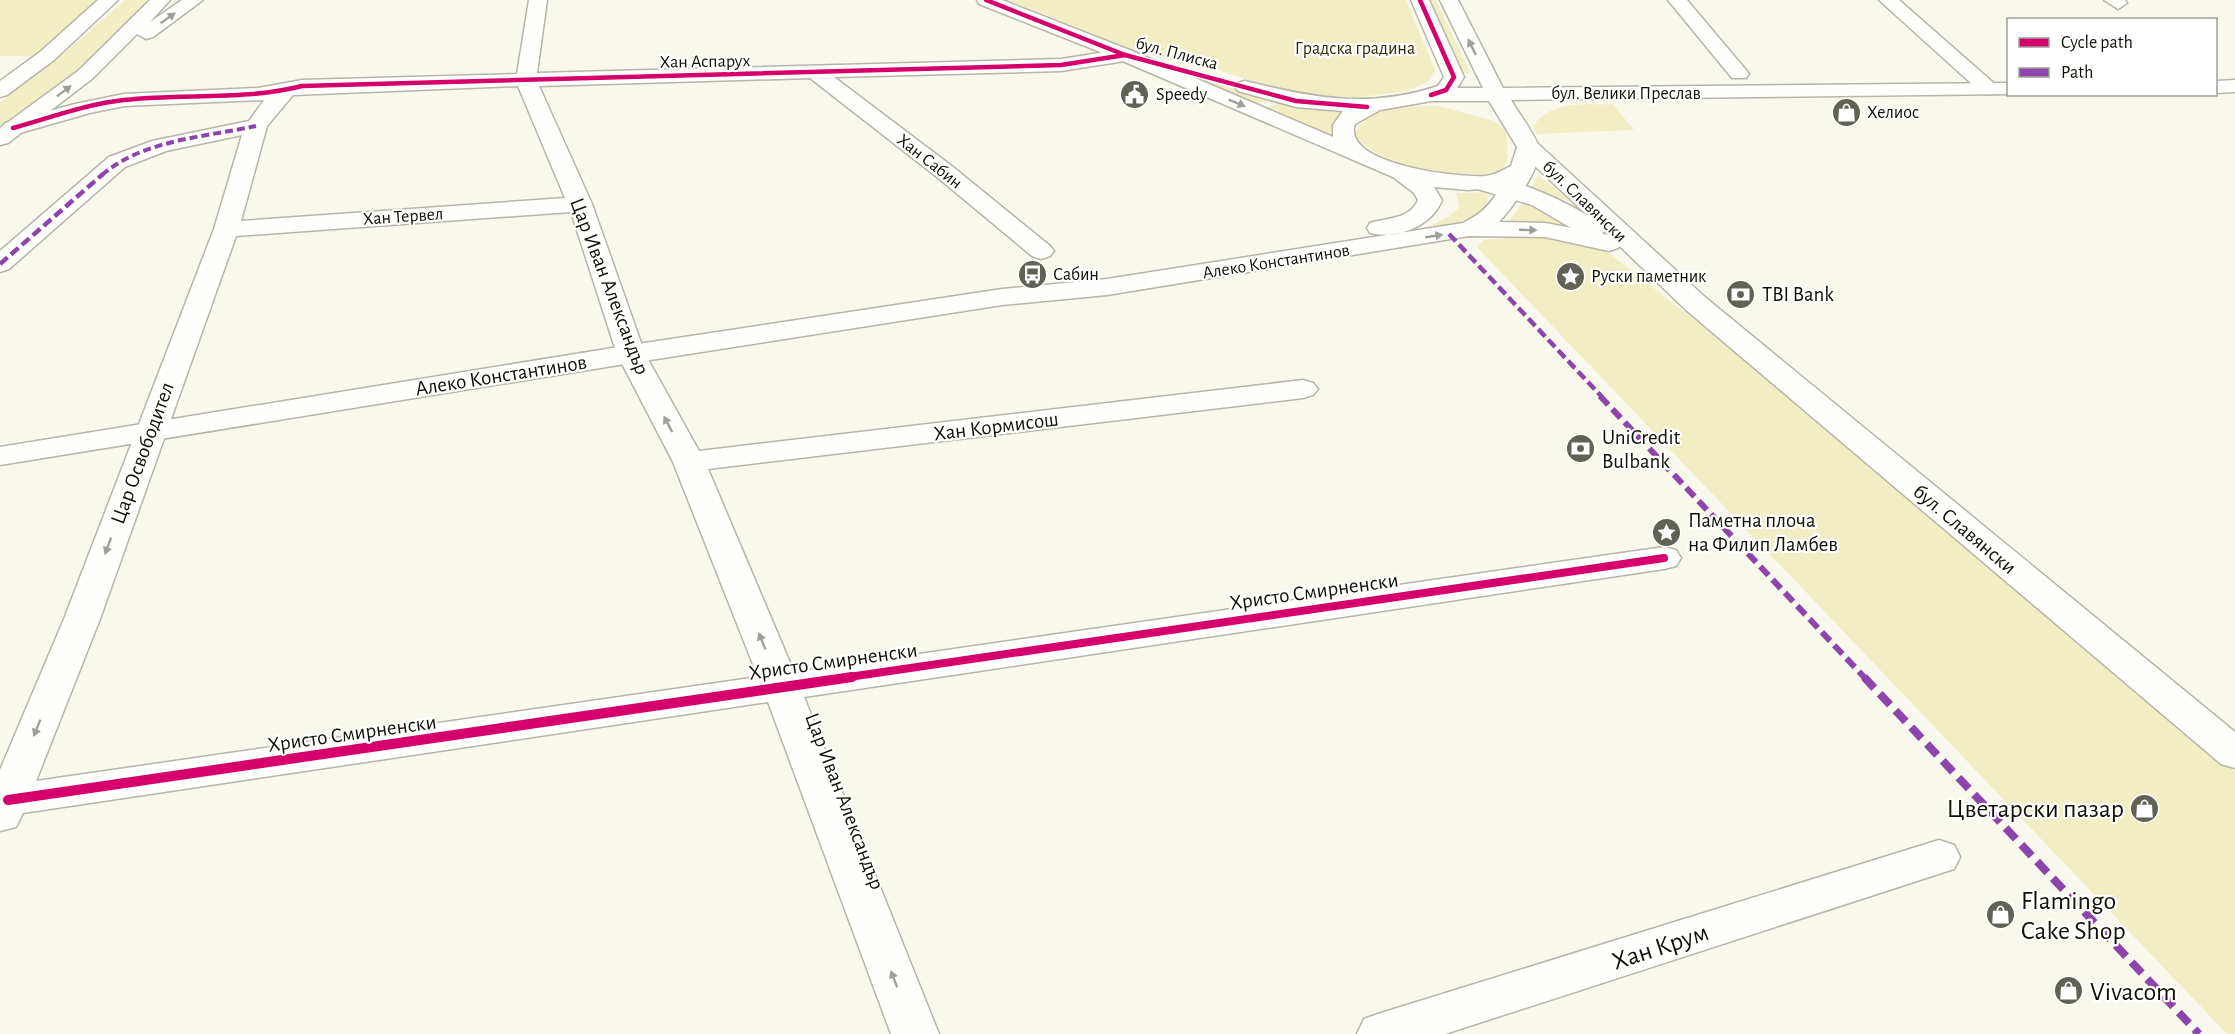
<svg xmlns="http://www.w3.org/2000/svg" width="2235" height="1034" viewBox="0 0 2235 1034" font-family="'Alegreya Sans',sans-serif">
	<style>
		.green { fill: #f2eec4 }
		.lines { fill: none; stroke-linecap: round; stroke-linejoin: round }
		.minor-casing { stroke: #b7b5aa; stroke-width: 3 }
		.major-casing { stroke: #b7b5aa; stroke-width: 3 }
		.minor { fill: #fefefc; fill-rule: evenodd }
		.major { fill: #fefefc; fill-rule: evenodd }
		.quiet-far3 { stroke: #8e44ad; stroke-width: 4; stroke-dasharray: 8 4; stroke-linecap: butt }
		.quiet-far2 { stroke: #8e44ad; stroke-width: 4.5; stroke-dasharray: 10 4.5; stroke-linecap: butt }
		.quiet-far1 { stroke: #8e44ad; stroke-width: 6; stroke-dasharray: 12 6; stroke-linecap: butt }
		.quiet { stroke: #8e44ad; stroke-width: 8; stroke-dasharray: 15 8; stroke-linecap: butt }
		.cycleway-far2-casing { stroke: #fff; stroke-width: 7 }
		.cycleway-far1-casing { stroke: #fff; stroke-width: 11 }
		.cycleway-casing { stroke: #fff; stroke-width: 14 }
		.cycleway-far2 { stroke: #d6006c; stroke-width: 4.5 }
		.cycleway-far1 { stroke: #d6006c; stroke-width: 8 }
		.cycleway { stroke: #d6006c; stroke-width: 10 }
		.oneway { fill: #9f9f99 }
		.labels { text-anchor: middle; stroke-width: 4.5; stroke-linejoin: round; paint-order: stroke }
		.far-park-label { font-size: 18px; fill: #312b00; stroke: #fff }
		.far-street-label { font-size: 18px; fill: #111004; stroke: #fff }
		.far-poi-label { font-size: 18px; fill: #111004; stroke: #fff; text-anchor: start }
		.street-label { font-size: 21px; fill: #111004; stroke: #fff }
		.poi-label { font-size: 21px; fill: #111004; stroke: #fff; text-anchor: start }
		.near-poi-label { font-size: 26px; fill: #111004; stroke: #fff; text-anchor: start }
		.near-street-label { font-size: 26px; fill: #111004; stroke: #fff }
	</style>
	<rect width="100%" height="100%" fill="#f9f8ed"/>
	<g class="green">
		<polygon points="0,0 109,0 47,56 0,56"/>
		<polygon points="125,0 151,0 78,74 0,133 0,102 74,45"/>
		<polygon points="1007,0 1406,0 1435,70 1428,82 1406,91 1347,99 1308,98 1214,69 1154,56 1119,45"/>
		<polygon points="1430,0 1436,0 1470,73 1463,73"/>
		<polygon points="1186,75 1270,99 1255,105"/>
		<polygon points="1282,102 1303,108 1344,111 1334,121 1334,136 1262,109"/>
		<path d="M 1613,104 L 1634,130 L 1537,134 L 1533,126 C 1552,100 1583,105 1613,104 Z"/>
		<path d="M 1439,106 L 1494,121 L 1506,131 L 1508,158 L 1502,170 C 1455,184 1389,173 1354,135 C 1371,101 1406,107 1439,106 Z"/>
		<polygon points="1538,175 1572,202 1530,190"/>
		<polygon points="1489,192 1485,209 1464,222 1426,228 1448,217 1459,208 1456,193"/>
		<polygon points="1525,199 1537,201 1567,227 1507,224"/>
		<polygon points="1541,235 1601,247 1784,390 2235,772 2235,1034 2227,1034 1477,247 1484,240"/>
	</g>
	<g class="lines">
		<defs>
			<g id="minor">
				<path d="M 529,0 L 547,0 L 537,73 L 1061,59 L 1125,49 L 1132,51 L 1135,55 L 1132,59 L 1125,61 L 1061,71 L 834,77 L 953,167 L 1050,246 L 1054,251 L 1050,256 L 1041,259 L 1032,256 L 937,177 L 810,78 L 539,86 L 592,204 L 645,354 L 699,451 L 1303,380 L 1313,383 L 1318,389 L 1313,395 L 1303,398 L 708,469 L 794,672 L 1664,547 L 1676,550 L 1681,558 L 1676,566 L 1664,569 L 804,697 L 939,1034 L 891,1034 L 768,702 L 23,813 L 16,827 L 0,831 L 0,770 L 64,619 L 214,229 L 242,135 L 166,151 L 125,167 L 9,269 L 0,272 L 0,251 L 109,157 L 152,141 L 249,121 L 264,100 L 124,106 L 90,113 L 13,135 L 5,133 L 2,128 L 5,123 L 75,104 L 124,94 L 258,88 L 302,80 L 517,74 ZM 518,86 L 565,198 L 241,221 L 267,126 L 293,95 ZM 571,212 L 617,354 L 673,462 L 758,677 L 36,781 L 100,619 L 236,236 Z"/>
				<polygon points="1668,0 1687,0 1746,70 1749,74 1746,78 1732,78"/>
				<polygon points="1879,0 1899,0 1997,86 2000,90 1997,94 1983,94"/>
				<polygon points="2104,0 2125,0 2127,3 2118,9"/>
				<path d="M 1528,140 L 1536,142 L 1706,298 L 2235,732 L 2235,768 L 2221,764 L 1686,310 L 1604,231 L 1601,235 L 1592,237 L 1583,235 L 1532,205 L 1474,188 L 1470,183 L 1474,178 C 1502,171 1562,200 1587,215 L 1520,152 L 1517,147 L 1520,142 Z"/>
				<polygon points="1939,840 1954,845 1960,857 1954,869 1445,1034 1357,1034 1364,1019 1381,1013"/>
			</g>
			<g id="major">
				<polygon points="98,0 118,0 54,60 7,95 0,97 0,81 40,52"/>
				<polygon points="150,0 170,0 150,22 182,0 203,0 153,37 146,39 137,34 92,79 8,143 0,145 0,128 78,71"/>
				<path d="M 977,0 L 1002,0 L 1132,51 L 1333,137 L 1333,125 L 1343,111 L 1296,107 L 1238,91 L 1235,87 L 1238,83 L 1245,81 C 1314,98 1369,109 1438,86 L 1444,77 L 1411,0 L 1429,0 L 1464,77 L 1457,88 L 1483,88 L 1440,0 L 1458,0 L 1503,88 L 2008,83 L 2008,94 L 2011,94 L 1511,100 C 1517,111 1538,138 1539,149 C 1541,169 1512,208 1499,222 L 1545,223 L 1609,235 L 1618,238 L 1622,243 L 1618,248 L 1609,251 L 1545,237 L 1469,236 L 1107,295 L 1002,305 L 631,363 L 0,465 L 0,447 L 631,345 L 1002,289 L 1107,279 L 1463,223 C 1480,215 1492,204 1500,187 L 1468,190 L 1434,187 L 1442,200 C 1432,226 1397,240 1370,233 L 1367,228 L 1370,223 C 1387,218 1410,219 1418,200 L 1414,193 L 1393,177 L 1118,59 L 979,4 ZM 1431,101 L 1489,101 L 1517,147 L 1511,166 C 1503,170 1495,175 1485,176 C 1460,178 1341,165 1355,124 L 1380,110 Z"/>
				<polygon points="2235,80 2235,92 2216,93 2216,81"/>
			</g>
		</defs>
		<use href="#minor" class="minor-casing"/>
		<use href="#major" class="major-casing"/>
		<use href="#minor" class="minor"/>
		<use href="#major" class="major"/>
		<path class="quiet-far3" d="M 102,175 C 142,140 205,137 256,126"/>
		<g class="quiet-far2">
			<polyline points="1449,234 1602,397"/>
			<polyline points="0,264 103,174"/>
		</g>
		<polyline class="quiet-far1" points="1600,396 1865,678"/>
		<polyline class="quiet" points="1864,677 2199,1034"/>
		<defs>
			<g id="cycleway-far2">
				<polyline points="986,0 1125,55 1296,101 1367,107"/>
				<polyline points="1420,0 1454,77 1446,90 1431,95"/>
				<path d="M 13,128 C 50,118 86,104 124,100 C 184,93 243,101 302,86 L 1061,65 L 1125,55"/>
			</g>
			<polyline id="cycleway-far1" points="842,678 1664,558"/>
			<polyline id="cycleway" points="8,800 852,677"/>
		</defs>
		<use href="#cycleway-far2" class="cycleway-far2-casing"/>
		<use href="#cycleway-far1" class="cycleway-far1-casing"/>
		<use href="#cycleway" class="cycleway-casing"/>
		<use href="#cycleway-far2" class="cycleway-far2"/>
		<use href="#cycleway-far1" class="cycleway-far1"/>
		<use href="#cycleway" class="cycleway"/>
	</g>
	<defs><path id="oneway-solid" d="M-6-.8H1V-3.2L6.5 0L1 3.2V.8H-6Z" transform="scale(1.5)"/></defs>
	<g class="oneway">
		<use href="#oneway-solid" transform="translate(168 18) rotate(-35)"/>
		<use href="#oneway-solid" transform="translate(1472 47) rotate(-116)"/>
		<use href="#oneway-solid" transform="translate(64 91) rotate(-37)"/>
		<use href="#oneway-solid" transform="translate(1237 103) rotate(22)"/>
		<use href="#oneway-solid" transform="translate(1528 230) rotate(2)"/>
		<use href="#oneway-solid" transform="translate(1434 236) rotate(-9)"/>
		<use href="#oneway-solid" transform="translate(668 424) rotate(-118)"/>
		<use href="#oneway-solid" transform="translate(108 546) rotate(110)"/>
		<use href="#oneway-solid" transform="translate(762 641) rotate(-112)"/>
		<use href="#oneway-solid" transform="translate(37 728) rotate(112)"/>
		<use href="#oneway-solid" transform="translate(894 979) rotate(-111)"/>
	</g>
	<defs>
		<symbol id="civic-disc" viewBox="-11 -11 22 22"><circle r="9.5" fill="#626156" stroke="#fff"/><path d="M-.6-6.5H3V-4.5H.6V-3L4-1V1h2V6H-6V1h2V-1L-.6-3ZM-1.2 2.5V6h2.4V2.5Z" fill="#fff"/></symbol>
		<symbol id="shop-disc" viewBox="-11 -11 22 22"><circle r="9.5" fill="#626156" stroke="#fff"/><path d="M-5-2.5h2.3a2.7 3.5 0 0 1 5.4 0H5L5.5 6h-11ZM-1.5-2.5h3a1.5 2.3 0 0 0-3 0Z" fill="#fff"/></symbol>
		<symbol id="bus-disc" viewBox="-11 -11 22 22"><circle r="9.5" fill="#626156" stroke="#fff"/><path d="M-5-6H5V4H4V6H2V4H-2V6H-4V4H-5ZM-3.5-4V0h7V-4ZM-3.5 1.2v1.5H-2V1.2ZM2 1.2v1.5H3.5V1.2Z" fill="#fff"/></symbol>
		<symbol id="sight-disc" viewBox="-11 -11 22 22"><circle r="9.5" fill="#626156" stroke="#fff"/><path d="M0-6L1.8-2.2L6-1.7L2.9 1.2L3.7 5.4L0 3.3L-3.7 5.4L-2.9 1.2L-6-1.7L-1.8-2.2Z" fill="#fff"/></symbol>
		<symbol id="bank-disc" viewBox="-11 -11 22 22"><circle r="9.5" fill="#626156" stroke="#fff"/><path d="M-6-4H6V4H-6ZM0-2.3a2.3 2.3 0 1 0 0 4.6a2.3 2.3 0 1 0 0-4.6Z" fill="#fff"/></symbol>
	</defs>
	<g fill-rule="evenodd">
		<use href="#civic-disc" x="1118" y="78" width="33" height="33"/>
		<use href="#shop-disc" x="1830" y="96" width="33" height="33"/>
		<use href="#bus-disc" x="1016" y="258" width="33" height="33"/>
		<use href="#sight-disc" x="1554" y="260" width="33" height="33"/>
		<use href="#bank-disc" x="1724" y="278" width="33" height="33"/>
		<use href="#bank-disc" x="1564" y="432" width="33" height="33"/>
		<use href="#sight-disc" x="1650" y="516" width="33" height="33"/>
		<use href="#shop-disc" x="2128" y="792" width="33" height="33"/>
		<use href="#shop-disc" x="1984" y="898" width="33" height="33"/>
		<use href="#shop-disc" x="2052" y="974" width="33" height="33"/>
	</g>
	<g class="labels">
		<g class="far-park-label">
			<text x="1355" y="54">Градска градина</text>
		</g>
		<g class="far-street-label">
			<text transform="translate(1177 53) rotate(15)" y="6">бул. Плиска</text>
			<text transform="translate(705 61) rotate(-1)" y="6">Хан Аспарух</text>
			<text x="1626" y="99">бул. Велики Преслав</text>
			<text transform="translate(930 161) rotate(38)" y="6">Хан Сабин</text>
			<text transform="translate(1585 201) rotate(44)" y="6">бул. Славянски</text>
			<text transform="translate(403 216) rotate(-4)" y="6">Хан Тервел</text>
			<text transform="translate(1276 261) rotate(-9)" y="6">Алеко Константинов</text>
		</g>
		<g class="far-poi-label">
			<text x="1156" y="100">Speedy</text>
			<text x="1867" y="118">Хелиос</text>
			<text x="1053" y="280">Сабин</text>
			<text x="1591" y="282">Руски паметник</text>
		</g>
		<g class="street-label">
			<text transform="translate(610 286) rotate(69)" y="7">Цар Иван Александър</text>
			<text transform="translate(501 375) rotate(-9)" y="7">Алеко Константинов</text>
			<text transform="translate(996 426) rotate(-7)" y="7">Хан Кормисош</text>
			<text transform="translate(142 453) rotate(-70)" y="7">Цар Освободител</text>
			<text transform="translate(1965 529) rotate(40)" y="7">бул. Славянски</text>
			<text transform="translate(1314 591) rotate(-8)" y="7">Христо Смирненски</text>
			<text transform="translate(833 661) rotate(-8)" y="7">Христо Смирненски</text>
			<text transform="translate(352 733) rotate(-8)" y="7">Христо Смирненски</text>
			<text transform="translate(845 801) rotate(69)" y="7">Цар Иван Александър</text>
		</g>
		<g class="poi-label">
			<text x="1762" y="301">TBI Bank</text>
			<text x="1602" y="444">UniCredit<tspan x="1602" dy="24">Bulbank</tspan></text>
			<text x="1688" y="527">Паметна плоча<tspan x="1688" dy="24">на Филип Ламбев</tspan></text>
		</g>
		<g class="near-poi-label">
			<text x="2124" y="817" text-anchor="end">Цветарски пазар</text>
			<text x="2021" y="909">Flamingo<tspan x="2021" dy="30">Cake Shop</tspan></text>
			<text x="2090" y="1000">Vivacom</text>
		</g>
		<g class="near-street-label">
			<text transform="translate(1660 946) rotate(-18)" y="9">Хан Крум</text>
		</g>
	</g>
	<rect x="2007" y="18" width="210" height="78" fill="#ffffff" stroke="#a09f9b" stroke-width="1.5"/>
	<rect x="2019" y="38" width="30" height="9" fill="#d6006c" stroke="#a09f9b" stroke-width="1.5"/>
	<text x="2061" y="48" font-size="18" fill="#111004">Cycle path</text>
	<rect x="2019" y="68" width="30" height="9" fill="#8e44ad" stroke="#a09f9b" stroke-width="1.5"/>
	<text x="2061" y="78" font-size="18" fill="#111004">Path</text>
</svg>
